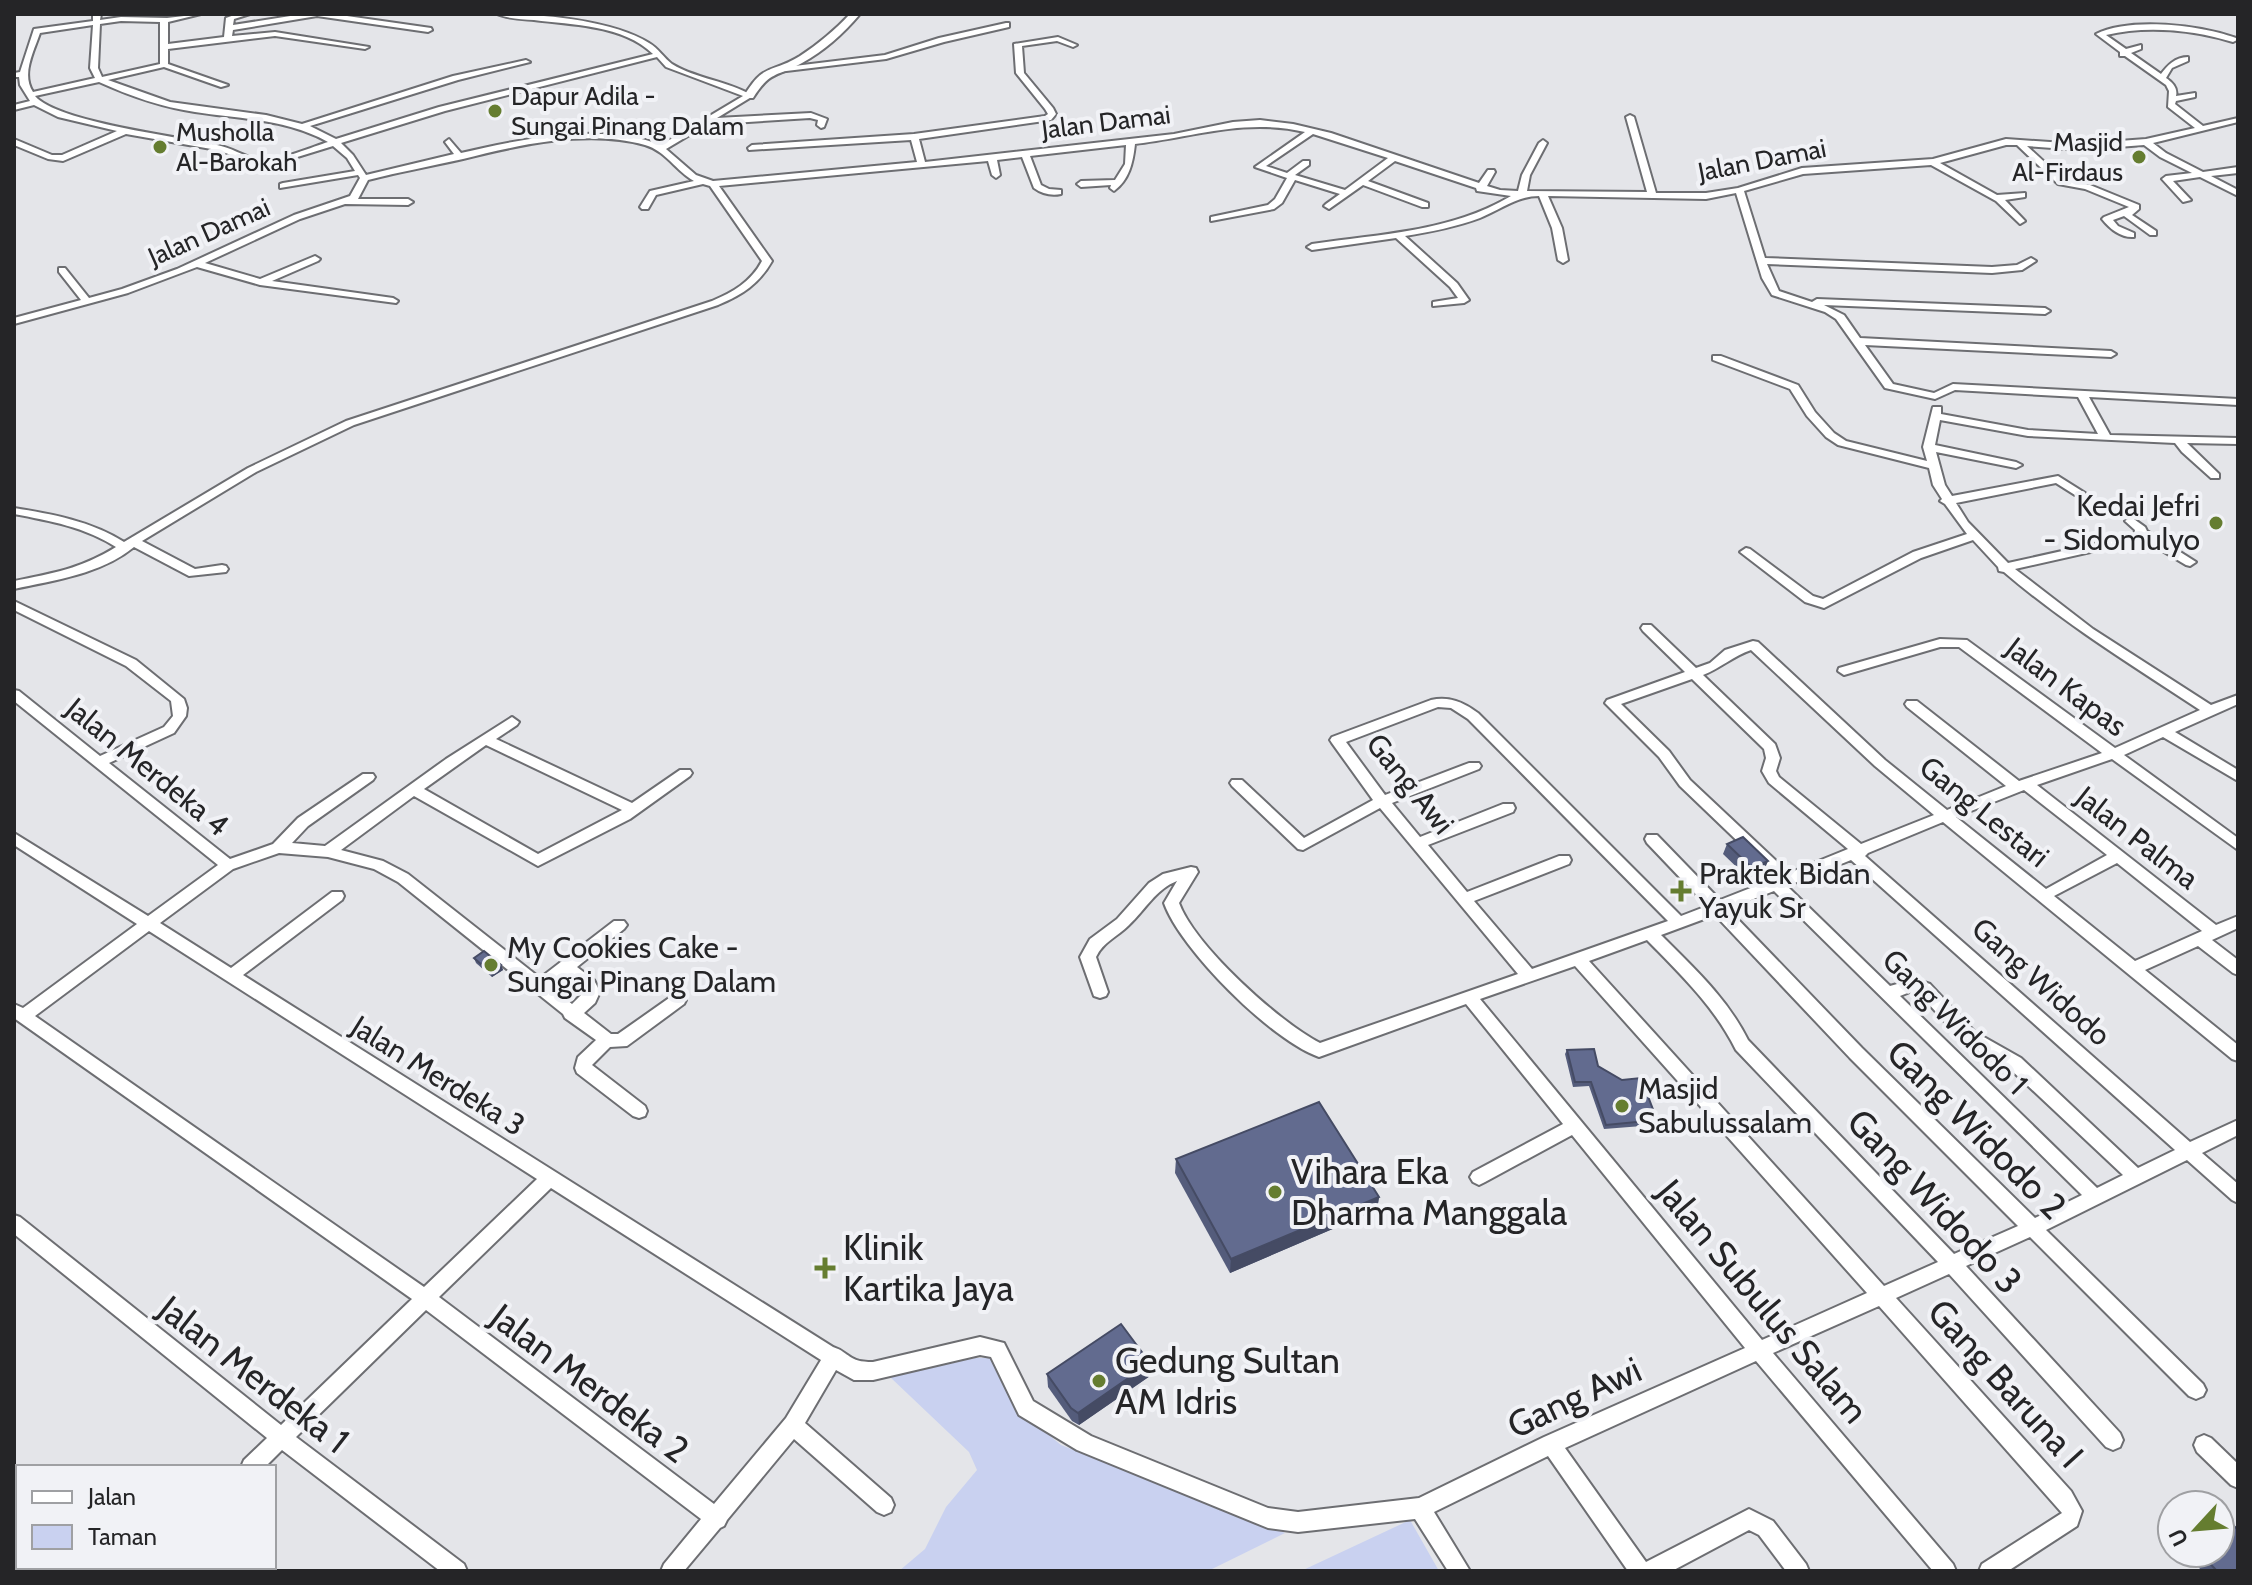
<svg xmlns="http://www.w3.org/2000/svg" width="2252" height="1585" viewBox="0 0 2252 1585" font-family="Cabin,sans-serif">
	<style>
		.green { fill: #c9d1f0 }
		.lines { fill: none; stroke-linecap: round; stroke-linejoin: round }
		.street-casing { stroke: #6d6e72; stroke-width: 4 }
		.secondary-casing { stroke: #6d6e72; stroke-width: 4 }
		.street { fill: #fff; fill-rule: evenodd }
		.secondary { fill: #fff; fill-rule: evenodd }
		.wall { fill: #545c7b }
		.shaded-wall { fill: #454b64 }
		.building { fill: #626b8f; stroke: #454b64; stroke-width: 2 }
		.poi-dot { fill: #657d30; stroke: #f1f2f6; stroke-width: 3 }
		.labels { text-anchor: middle; stroke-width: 8; stroke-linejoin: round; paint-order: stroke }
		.far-poi-label { font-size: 26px; fill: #252527; stroke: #f1f2f6; text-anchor: start }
		.far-street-label { font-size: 26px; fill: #252527; stroke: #f1f2f6 }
		.poi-label { font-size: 30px; fill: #252527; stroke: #f1f2f6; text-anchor: start }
		.street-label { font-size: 30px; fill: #252527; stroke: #f1f2f6 }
		.near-street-label { font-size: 36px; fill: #252527; stroke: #f1f2f6 }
		.near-poi-label { font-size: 36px; fill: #252527; stroke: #f1f2f6; text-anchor: start }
	</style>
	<rect width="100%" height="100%" fill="#e4e5e9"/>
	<g class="green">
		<polygon points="975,1358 990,1358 1021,1412 1061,1445 1285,1533 1208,1571 899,1571 925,1549 946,1507 977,1470 969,1452 890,1377"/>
		<polygon points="1410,1520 1439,1571 1300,1571 1301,1571"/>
	</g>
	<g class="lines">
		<defs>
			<g id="street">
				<path d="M 93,14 L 101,14 L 100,20 L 121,17 L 167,18 L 201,14 L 168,22 L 168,44 L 224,37 L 226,18 L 237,14 L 250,14 L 234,19 L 233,25 L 303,14 L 333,14 L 431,28 L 432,30 L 428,32 L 317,16 L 233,30 L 232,36 L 275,32 L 369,47 L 365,49 L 275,36 L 168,49 L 168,64 L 228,85 L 221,87 L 164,67 L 108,80 L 170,102 L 266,115 L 302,124 L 453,76 L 526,60 L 530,62 L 458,80 L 310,126 L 336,139 L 439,107 L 653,54 C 624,25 572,25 534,20 C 522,19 508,19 497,14 C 541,14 612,20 649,43 C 658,48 664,58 672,64 C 696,79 729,81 753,96 L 717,118 L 811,113 L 827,119 L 824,127 L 821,128 L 817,125 L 818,120 L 810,118 L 717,124 L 713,121 L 666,149 L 696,175 L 713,181 L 917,162 L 911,140 L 749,150 L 748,148 L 752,145 L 914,134 L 1045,116 L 1048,114 L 1045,109 L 1016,73 L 1014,44 L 1058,37 L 1077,45 L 1073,47 L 1057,41 L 1022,46 L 1024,73 L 1053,108 L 1056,114 L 1051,120 L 919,139 L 925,162 L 1174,134 L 1233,122 L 1260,120 L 1293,124 L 1331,133 L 1479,183 L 1488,170 L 1494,170 L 1495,172 L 1487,186 L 1500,190 L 1518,191 L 1522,175 L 1539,143 L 1543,140 L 1547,143 L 1530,175 L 1527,191 L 1647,192 L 1626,117 L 1630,115 L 1634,117 L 1656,193 L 1706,193 L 1738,188 L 1802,168 L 1933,159 L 2006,139 L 2079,144 L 2146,139 L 2195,128 L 2168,107 L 2169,91 L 2166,85 L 2125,56 L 2120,56 L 2120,52 L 2096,34 C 2131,17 2200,25 2236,38 L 2237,40 L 2233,42 C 2194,30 2147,25 2106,35 L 2126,49 L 2141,45 L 2141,49 L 2131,53 L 2161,74 C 2167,66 2175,57 2188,57 L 2188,61 L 2172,68 L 2166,78 C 2172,82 2178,88 2176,96 L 2195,93 L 2195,97 L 2176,101 L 2175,104 L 2203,126 L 2238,118 L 2238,122 L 2153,143 L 2166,153 L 2203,172 L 2238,167 L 2238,173 L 2211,176 L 2238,190 L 2238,196 L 2200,177 L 2173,181 L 2191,200 L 2183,202 L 2162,179 L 2166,176 L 2192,173 L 2160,157 L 2144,145 L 2079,150 L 2027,146 L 2064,180 L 2090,185 L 2139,205 L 2139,209 L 2132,215 L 2156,231 L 2156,235 L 2150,235 L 2124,216 L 2113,220 L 2118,226 L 2134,233 L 2134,237 C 2121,238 2110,229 2102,219 L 2104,217 L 2129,207 L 2085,189 L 2058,184 L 2017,145 L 2006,145 L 1940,163 L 1997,195 L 2025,193 L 2025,197 L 2005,200 L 2025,221 L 2020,224 L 1996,201 L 1931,165 L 1803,174 L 1744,191 L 1765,258 L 1992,267 L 2017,265 L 2031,258 L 2036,261 L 2022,270 L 1992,273 L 1767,264 L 1779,291 L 1812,302 L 1817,299 L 2045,308 L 2050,311 L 2045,314 L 1824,305 L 1844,315 L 1860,338 L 2111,351 L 2116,354 L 2111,357 L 1865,345 L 1893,384 L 1934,393 L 1953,384 L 2238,399 L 2238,405 L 2089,397 L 2110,435 L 2238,438 L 2238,444 L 2187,443 L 2219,474 L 2219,478 L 2211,478 L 2182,452 L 2175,443 L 2028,436 L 1940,420 L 1935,445 L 2016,462 L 2022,465 L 2016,468 L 1936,452 L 1945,485 L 1952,496 L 2058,476 L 2085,493 L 2083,495 L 2075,495 L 2056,483 L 1956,503 L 1968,522 L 2008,563 L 2134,535 L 2135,530 L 2125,521 L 2131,517 L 2145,527 L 2147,531 L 2196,562 L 2190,566 L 2186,565 L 2144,540 L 2015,569 L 2093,629 L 2211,705 L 2238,695 L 2238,704 L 2175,732 L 2238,770 L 2238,781 L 2163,737 L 2124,755 L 2238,838 L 2238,850 L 2112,759 L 2037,785 L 2216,925 L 2238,916 L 2238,928 L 2212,940 L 2238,960 L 2238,975 L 2233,973 L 2198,946 L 2145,970 L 2238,1045 L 2238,1061 L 2232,1059 L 1943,822 L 1868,853 L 1865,856 L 2190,1142 L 2238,1120 L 2238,1135 L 2202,1153 L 2238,1184 L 2238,1203 L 2232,1200 L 2187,1160 L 2046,1230 L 2203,1384 L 2206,1390 L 2203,1396 L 2196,1399 L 2189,1396 L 2030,1237 L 1966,1266 L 2120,1433 L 2123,1440 L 2120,1447 L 2113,1450 L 2106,1447 L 1949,1274 L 1896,1298 L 2071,1491 L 2082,1511 L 2077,1526 L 2008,1571 L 1979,1571 L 1982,1564 L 2062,1513 L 1879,1306 L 1773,1353 L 1953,1564 L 1956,1571 L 1933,1571 L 1756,1361 L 1565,1448 L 1646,1562 L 1749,1509 L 1773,1521 L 1806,1564 L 1809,1571 L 1786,1571 L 1759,1535 L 1749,1530 L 1672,1571 L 1628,1571 L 1548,1456 L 1434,1512 L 1470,1571 L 1448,1571 L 1415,1519 L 1298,1532 L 1268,1528 L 1077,1450 L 1019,1415 L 991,1357 L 980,1355 L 873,1380 L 854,1380 L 836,1370 L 805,1423 L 891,1498 L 894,1505 L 891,1512 L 884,1515 L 877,1512 L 794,1439 L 727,1520 L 724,1526 L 720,1528 L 684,1571 L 661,1571 L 664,1564 L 701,1519 L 426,1310 L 296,1437 L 464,1564 L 467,1571 L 440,1571 L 282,1450 L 265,1467 L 241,1467 L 244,1460 L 267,1438 L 14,1234 L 14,1215 L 20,1217 L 281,1425 L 412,1299 L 14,1018 L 14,1004 L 23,1008 L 137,924 L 14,845 L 14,833 L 148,916 L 218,865 L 14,701 L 14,690 L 19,691 L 100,756 L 164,727 L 173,716 L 171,701 L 126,666 L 14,610 L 14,601 L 136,660 L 184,699 L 187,708 L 186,716 L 174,733 L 109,763 L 230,859 L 273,844 L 298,818 L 363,774 L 373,774 L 375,777 L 373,780 L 308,826 L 292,843 L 325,846 L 446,759 L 512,717 L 519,722 L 517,725 L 496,739 L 632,803 L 680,770 L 690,770 L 692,773 L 690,776 L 630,819 L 538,866 L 414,796 L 341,850 L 383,861 L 408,874 L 540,978 L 614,921 L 624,921 L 627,925 L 624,929 L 577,967 L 594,980 L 600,992 L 595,1003 L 584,1013 L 611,1034 L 618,1034 L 672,996 L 678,994 L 684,996 L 686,1000 L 684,1004 L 627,1046 L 610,1047 L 592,1065 L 645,1106 L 647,1111 L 645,1116 L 639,1118 L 633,1116 L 577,1073 L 575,1068 L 578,1057 L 596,1040 L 565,1018 L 563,1014 L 398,882 L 374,869 L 328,857 L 279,853 L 233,869 L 160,923 L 231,968 L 332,892 L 342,892 L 344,896 L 342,900 L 243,975 L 833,1347 C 851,1353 847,1362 873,1362 L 980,1337 L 1004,1343 L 1033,1401 L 1091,1436 L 1268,1508 L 1298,1512 L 1419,1498 L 1544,1437 L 1745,1348 L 1572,1135 L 1485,1182 L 1479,1185 L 1473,1182 L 1470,1177 L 1473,1172 L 1563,1124 L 1466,1004 L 1319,1057 C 1272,1041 1180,949 1164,903 L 1177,881 C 1156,889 1145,910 1129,925 C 1117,937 1103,942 1096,957 L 1108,992 L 1106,996 L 1100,998 L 1094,996 L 1080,957 L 1090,939 L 1117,919 L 1149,883 L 1163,874 L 1191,867 L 1196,868 L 1198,872 L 1179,903 C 1195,946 1279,1022 1320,1043 L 1518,974 L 1380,808 L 1303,850 L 1298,849 L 1232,786 L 1230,783 L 1232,780 L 1242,780 L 1304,838 L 1373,800 L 1332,743 L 1330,740 L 1332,737 L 1431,700 C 1449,696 1463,702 1478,713 L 1681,916 L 1707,906 L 1647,843 L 1645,839 L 1647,835 L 1657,835 L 1720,900 L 1776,878 L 1680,786 L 1659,757 L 1605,703 L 1607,700 L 1685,672 L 1643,631 L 1641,628 L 1643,625 L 1651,625 L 1696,668 L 1710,663 L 1725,650 L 1753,641 L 1758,642 L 1885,760 L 1947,810 L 2006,786 L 1907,707 L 1905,704 L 1907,701 L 1917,701 L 2019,781 L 2102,753 L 1959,647 L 1940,647 L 1844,675 L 1838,671 L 1839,668 L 1940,639 L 1967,640 L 2115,748 L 2200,710 C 2133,666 2065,624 2004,572 L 1999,571 L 1998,567 L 1973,540 L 1921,558 L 1824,608 L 1805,602 L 1740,552 L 1746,548 L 1750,549 L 1813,596 L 1823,599 L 1913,552 L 1967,534 L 1945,504 L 1940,501 L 1942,499 L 1933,485 L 1929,468 L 1838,445 L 1826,437 L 1807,416 L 1790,389 L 1713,360 L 1713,356 L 1721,356 L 1798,385 L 1815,412 L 1834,433 L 1846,441 L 1927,461 L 1923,447 L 1933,407 L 1941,407 L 1941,414 L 2028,430 L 2098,434 L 2078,397 L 1955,390 L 1935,399 L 1885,388 L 1836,319 L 1825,312 L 1772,295 L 1762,278 L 1736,193 L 1706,199 L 1548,196 L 1562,228 L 1568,260 L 1563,263 L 1558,260 L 1552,228 L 1539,196 C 1517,196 1500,210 1480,218 C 1456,227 1430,232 1405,236 L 1457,283 L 1469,300 L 1464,303 L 1433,306 L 1433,302 L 1458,298 L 1450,287 L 1396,238 L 1312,250 L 1307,247 L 1312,244 C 1379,234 1451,232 1511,196 L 1477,191 L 1476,188 L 1395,161 L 1368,181 L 1428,203 L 1428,207 L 1422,207 L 1363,185 L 1329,209 L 1324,206 L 1326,204 L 1340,194 L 1295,180 L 1282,203 L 1274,209 L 1211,221 L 1211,217 L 1268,205 L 1275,199 L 1287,178 L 1255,167 L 1305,132 C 1244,118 1195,137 1135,144 C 1133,163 1129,180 1114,191 L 1110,188 L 1111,185 L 1081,187 L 1077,184 L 1081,181 L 1115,180 L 1125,164 L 1126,145 L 1030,156 L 1041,185 L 1049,189 L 1061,190 L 1061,194 C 1052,196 1042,194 1034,188 L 1022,157 L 997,160 L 1000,175 L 996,178 L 992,175 L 988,161 L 719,186 L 772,261 C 759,284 742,295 718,305 L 354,425 L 256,472 L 142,541 L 195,569 L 222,565 L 226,566 L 228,569 L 226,572 L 189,576 L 134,547 C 101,574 55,580 14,589 L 14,581 C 54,573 80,569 116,547 C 85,527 50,521 14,514 L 14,508 C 52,514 91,521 124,542 L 248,468 L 346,421 L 712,301 C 733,292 751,282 762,261 L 710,186 L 703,184 L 656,195 L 648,209 L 642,209 L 640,207 L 650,191 L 694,181 C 676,171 666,151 645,145 C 587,129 519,145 463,159 C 432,166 399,172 368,180 L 358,199 L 408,199 L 413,202 L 408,205 L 345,204 L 300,219 L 205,263 L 260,279 L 315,256 L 320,259 L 318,261 L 272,281 L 393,298 L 398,301 L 396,303 L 260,285 L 197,267 L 128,293 L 14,324 L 14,318 L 81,300 L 59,272 L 59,268 L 65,268 L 89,298 L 122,289 L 177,269 L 294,215 L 350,196 L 360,178 L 358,175 L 280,188 L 280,184 L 283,183 L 355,171 L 347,158 L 333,146 L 265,167 L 217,150 L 126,134 L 63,161 L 48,159 L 14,145 L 14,139 L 52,155 L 62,155 L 117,131 L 58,117 L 34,105 L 14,110 L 14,105 L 30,101 L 20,85 L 19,77 L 14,77 L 14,73 L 20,72 L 34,29 L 93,21 ZM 121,21 L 160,22 L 160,64 L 102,77 L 98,68 L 100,24 ZM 93,25 L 90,68 L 95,78 L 33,92 C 21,74 34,51 40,33 ZM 657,57 L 666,67 L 743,96 L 661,145 C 603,122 520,139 461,153 L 449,139 L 445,142 L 454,154 L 366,175 L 353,155 L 341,143 L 445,111 ZM 99,82 C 130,96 161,107 195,112 C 241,119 286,119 328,142 C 315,146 275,162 264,161 C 248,159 233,148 217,145 C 180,137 57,122 35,96 ZM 1313,134 L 1388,158 L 1345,190 L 1295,175 L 1309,165 L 1309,161 L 1303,161 L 1287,173 L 1266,166 ZM 1751,650 L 1875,766 L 1934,815 L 1861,844 L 1779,777 L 1776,771 L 1780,758 L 1775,744 L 1703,675 C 1721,668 1733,656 1751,650 ZM 1692,679 L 1764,749 L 1766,758 L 1762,771 L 1769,783 L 1848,849 L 1789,873 L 1690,780 L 1669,751 L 1621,704 ZM 1438,707 L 1451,708 L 1468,719 L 1668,921 L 1532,969 L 1474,901 L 1569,864 L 1571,860 L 1569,856 L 1559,856 L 1467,892 L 1428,845 L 1513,812 L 1515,808 L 1513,804 L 1503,804 L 1420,837 L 1392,803 L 1479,769 L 1481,766 L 1479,763 L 1469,763 L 1385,795 L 1346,742 ZM 486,745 L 622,810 L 538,854 L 424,789 ZM 2024,790 L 2107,855 L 2046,889 L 1956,817 ZM 1851,860 L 2175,1150 L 2138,1168 L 2021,1058 L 1975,1032 L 1930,984 L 1915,979 L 1890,986 L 1787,886 ZM 2117,863 L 2202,931 L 2135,961 L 2054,896 ZM 1774,891 L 2082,1195 L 2035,1218 L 1862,1048 L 1728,909 ZM 1715,915 L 1850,1058 L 2018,1226 L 1954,1254 L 1748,1040 C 1727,998 1694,968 1661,935 ZM 149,931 L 537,1179 L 424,1287 L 35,1016 ZM 1647,940 C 1681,975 1714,1006 1736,1050 L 1938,1262 L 1884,1286 L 1589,961 ZM 1575,966 L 1867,1293 L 1762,1340 L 1480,999 ZM 566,975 L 584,992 L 572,1004 L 551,987 ZM 1910,992 L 1918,992 L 1963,1042 L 2009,1068 L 2123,1175 L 2097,1188 L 1900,996 ZM 551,1188 L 821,1360 L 786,1418 L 714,1504 L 439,1297 Z"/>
				<polygon points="1006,23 1009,23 1009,27 944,42 886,59 778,72 774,70 778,68 885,55 939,38"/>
				<polygon points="2204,1435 2211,1438 2238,1464 2238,1488 2231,1485 2197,1452 2194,1445 2197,1438"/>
				<polygon points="129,1567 152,1567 151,1571 128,1571"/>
			</g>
			<g id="secondary">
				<path d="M 850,14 L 860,14 C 844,33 824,51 802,63 C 776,77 770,71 753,98 L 745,98 L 744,96 C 764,62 771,74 800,56 C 818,44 835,30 850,14 Z"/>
				<polygon points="14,1477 18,1479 18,1507 14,1505"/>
				<polygon points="82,1567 111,1567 112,1571 83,1571"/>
			</g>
		</defs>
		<use href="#street" class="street-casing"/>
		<use href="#secondary" class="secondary-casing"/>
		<use href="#street" class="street"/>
		<use href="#secondary" class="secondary"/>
	</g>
	<g class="wall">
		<polygon points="1727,844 1764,871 1748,878 1723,854"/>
		<polygon points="474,958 501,965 503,970 492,977 476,963"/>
		<polygon points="1567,1050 1598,1066 1657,1120 1655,1125 1604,1129 1589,1086 1573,1087 1565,1054"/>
		<polygon points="1176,1159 1379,1197 1377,1210 1230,1273 1175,1173"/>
		<polygon points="1047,1374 1150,1376 1079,1425 1072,1421 1048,1387"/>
		<polygon points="2192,1553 2220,1553 2238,1571 2202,1571 2188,1556"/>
	</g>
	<g class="shaded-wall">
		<polygon points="1768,861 1764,871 1748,878 1752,868"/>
		<polygon points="501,965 503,970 492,977 490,972"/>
		<polygon points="1379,1197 1377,1210 1230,1273 1231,1259"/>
		<polygon points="1150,1363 1150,1376 1079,1425 1078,1413"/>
	</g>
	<g class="building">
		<polygon points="1743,837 1768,861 1752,868 1727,844"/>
		<polygon points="484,951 501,965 490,972 474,958"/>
		<polygon points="1594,1049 1598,1066 1622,1080 1641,1078 1657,1120 1606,1125 1591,1082 1575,1082 1567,1050"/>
		<polygon points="1319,1102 1379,1197 1231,1259 1176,1159"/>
		<polygon points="1121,1324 1150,1363 1078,1413 1071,1408 1047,1374"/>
		<polygon points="2232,1524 2238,1530 2238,1571 2217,1571 2200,1553 2220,1553 2220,1533"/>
	</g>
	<g class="poi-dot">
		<circle cx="495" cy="111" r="8"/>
		<circle cx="160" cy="147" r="8"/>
		<circle cx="2139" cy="157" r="8"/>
		<circle cx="2216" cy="523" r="8"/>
		<path d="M1677 879h8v8h8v8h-8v8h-8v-8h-8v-8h8z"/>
		<circle cx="491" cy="965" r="8"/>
		<circle cx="1622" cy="1106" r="8"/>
		<circle cx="1275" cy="1192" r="8"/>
		<path d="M821 1256h8v8h8v8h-8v8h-8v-8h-8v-8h8z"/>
		<circle cx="1099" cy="1381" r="8"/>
	</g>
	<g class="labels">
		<g class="far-poi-label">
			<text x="511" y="105">Dapur Adila -<tspan x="511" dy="30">Sungai Pinang Dalam</tspan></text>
			<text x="176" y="141">Musholla<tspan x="176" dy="30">Al-Barokah</tspan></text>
			<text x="2123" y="151" text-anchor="end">Masjid<tspan x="2123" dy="30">Al-Firdaus</tspan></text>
		</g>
		<g class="far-street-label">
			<text transform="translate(1106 122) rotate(-7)" y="9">Jalan Damai</text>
			<text transform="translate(1762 160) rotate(-11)" y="9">Jalan Damai</text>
			<text transform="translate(209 232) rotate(-24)" y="9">Jalan Damai</text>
		</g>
		<g class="poi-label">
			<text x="2200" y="516" text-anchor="end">Kedai Jefri<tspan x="2200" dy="34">- Sidomulyo</tspan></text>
			<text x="1699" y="884">Praktek Bidan<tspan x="1699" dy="34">Yayuk Sr</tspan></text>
			<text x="507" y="958">My Cookies Cake -<tspan x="507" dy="34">Sungai Pinang Dalam</tspan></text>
			<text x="1638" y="1099">Masjid<tspan x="1638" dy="34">Sabulussalam</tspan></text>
		</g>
		<g class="street-label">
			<text transform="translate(2066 687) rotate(37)" y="10">Jalan Kapas</text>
			<text transform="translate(147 767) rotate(39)" y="10">Jalan Merdeka 4</text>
			<text transform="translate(1410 784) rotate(51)" y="10">Gang Awi</text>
			<text transform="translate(1984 812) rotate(39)" y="10">Gang Lestari</text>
			<text transform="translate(2137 838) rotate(38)" y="10">Jalan Palma</text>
			<text transform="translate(2041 982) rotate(42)" y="10">Gang Widodo</text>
			<text transform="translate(1955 1022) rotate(45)" y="10">Gang Widodo 1</text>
			<text transform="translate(438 1076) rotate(32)" y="10">Jalan Merdeka 3</text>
		</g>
		<g class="near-street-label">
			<text transform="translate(1977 1129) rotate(45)" y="13">Gang Widodo 2</text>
			<text transform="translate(1935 1201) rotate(47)" y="13">Gang Widodo 3</text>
			<text transform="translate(1763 1301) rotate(50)" y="13">Jalan Subulus Salam</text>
			<text transform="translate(254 1374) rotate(38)" y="13">Jalan Merdeka 1</text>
			<text transform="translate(590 1383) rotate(37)" y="13">Jalan Merdeka 2</text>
			<text transform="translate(2006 1383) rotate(48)" y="13">Gang Baruna I</text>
			<text transform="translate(1574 1397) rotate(-25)" y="13">Gang Awi</text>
		</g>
		<g class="near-poi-label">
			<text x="1291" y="1184">Vihara Eka<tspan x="1291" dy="41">Dharma Manggala</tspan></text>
			<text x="843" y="1260">Klinik<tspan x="843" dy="41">Kartika Jaya</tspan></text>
			<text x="1115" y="1373">Gedung Sultan<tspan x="1115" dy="41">AM Idris</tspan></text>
		</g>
	</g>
	<rect width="2252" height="1585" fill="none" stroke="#252527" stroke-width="32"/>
	<rect x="16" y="1465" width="260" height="104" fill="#f1f2f6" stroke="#9fa0a3" stroke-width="2"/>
	<rect x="32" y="1491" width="40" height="12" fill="#ffffff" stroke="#9fa0a3" stroke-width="2"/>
	<text x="88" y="1505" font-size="24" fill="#252527">Jalan</text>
	<rect x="32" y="1525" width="40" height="24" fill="#c9d1f0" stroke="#9fa0a3" stroke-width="2"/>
	<text x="88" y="1545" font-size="24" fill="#252527">Taman</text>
	<g transform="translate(2196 1529) rotate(244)"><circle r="38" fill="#f1f2f6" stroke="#9fa0a3" stroke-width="2"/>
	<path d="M0-6L14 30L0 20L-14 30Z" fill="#657d30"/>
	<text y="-12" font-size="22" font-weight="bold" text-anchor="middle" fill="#252527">U</text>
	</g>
</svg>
